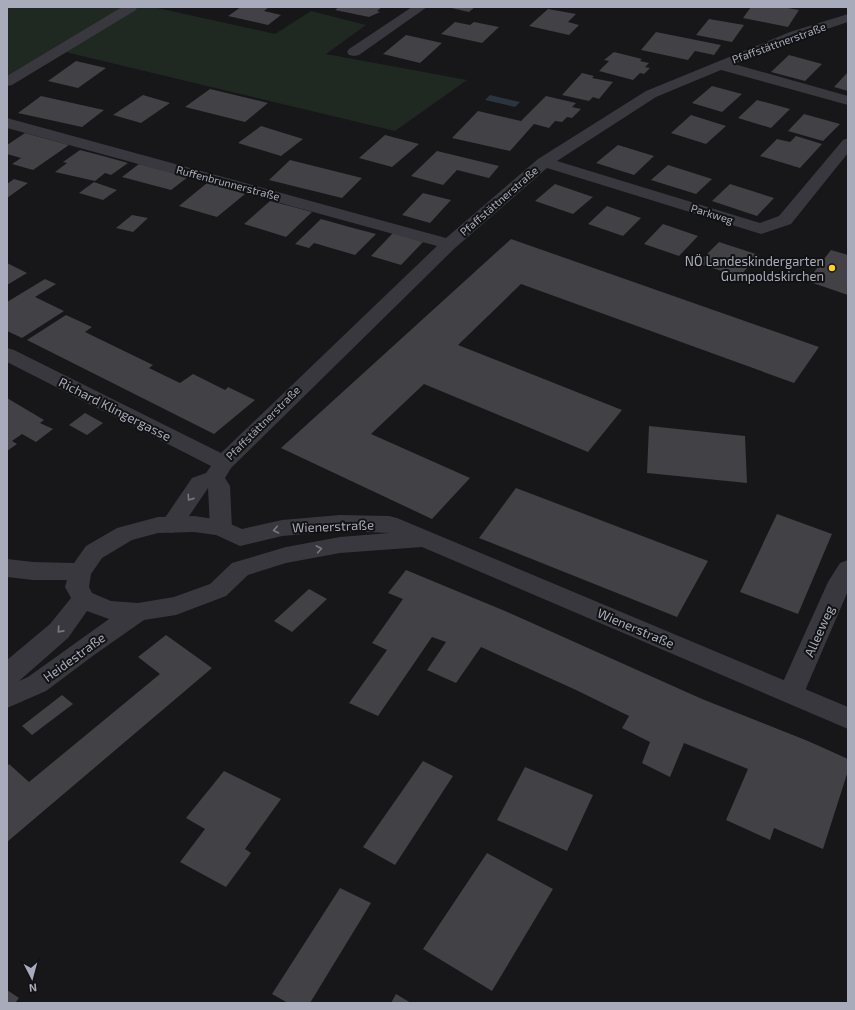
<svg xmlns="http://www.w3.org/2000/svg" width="855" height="1010" viewBox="0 0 855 1010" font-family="'Exo 2',sans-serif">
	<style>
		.green { fill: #1f2821 }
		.water { fill: #2c343e }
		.building { fill: #414146 }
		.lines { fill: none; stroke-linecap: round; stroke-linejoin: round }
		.minor { fill: #38383e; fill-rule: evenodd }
		.tertiary { fill: #38383e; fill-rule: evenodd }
		.oneway { stroke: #767882 }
		.poi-dot { fill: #fbd02d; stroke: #121214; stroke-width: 1.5 }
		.labels { text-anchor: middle; stroke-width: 4; stroke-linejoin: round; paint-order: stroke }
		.far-street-label { font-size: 11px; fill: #a8acba; stroke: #121214 }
		.poi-label { font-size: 13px; fill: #a8acba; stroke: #121214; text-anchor: end }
		.street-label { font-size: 13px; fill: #a8acba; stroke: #121214 }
	</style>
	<rect width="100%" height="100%" fill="#171719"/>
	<polygon class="green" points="7,7 153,7 275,34 311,11 366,25 326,54 467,80 395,131 57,50 7,79"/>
	<polygon class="water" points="490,95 520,102 515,107 485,100"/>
	<g class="building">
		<polygon points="241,7 269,7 264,11 281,15 268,25 228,16"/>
		<polygon points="339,7 382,7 377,11 380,12 369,17 335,10"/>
		<polygon points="447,7 475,7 469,12"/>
		<polygon points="751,7 782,7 799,10 788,27 743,18"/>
		<polygon points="548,9 576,14 568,22 579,25 569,35 529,26"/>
		<polygon points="709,19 744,25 732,42 696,35"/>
		<polygon points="455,22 470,25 474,22 499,27 482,43 441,34"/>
		<polygon points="656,32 721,45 714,55 695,51 688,60 641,50"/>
		<polygon points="406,35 442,43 420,63 383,54"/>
		<polygon points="614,52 642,59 640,61 649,63 645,67 650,68 644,74 640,73 633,80 599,71 609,61 604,60"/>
		<polygon points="789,55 822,64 805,81 771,72"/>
		<polygon points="76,61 106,68 78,88 48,81"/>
		<polygon points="848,72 848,91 834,87"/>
		<polygon points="582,73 594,76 592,78 613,82 599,99 593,97 589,101 562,95"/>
		<polygon points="712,86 742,94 722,112 692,103"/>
		<polygon points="210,89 268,103 245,122 185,107"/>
		<polygon points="143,95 170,103 141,123 113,115"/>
		<polygon points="41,96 104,110 82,127 18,113"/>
		<polygon points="546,96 576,103 572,107 581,109 572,118 567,117 562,122 555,121 549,128 534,124 510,151 452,138 478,111 521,121"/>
		<polygon points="757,100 790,109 771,128 738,118"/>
		<polygon points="804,114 840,124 823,141 788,131"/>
		<polygon points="691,115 726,126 706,144 671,133"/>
		<polygon points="261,126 303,139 281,156 238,143"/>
		<polygon points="25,133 69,145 33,170 12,164 21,158 7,154 7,145"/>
		<polygon points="385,135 419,144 392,167 359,158"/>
		<polygon points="796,136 822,144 800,168 760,156 777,139 790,142"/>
		<polygon points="618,145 654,156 634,175 596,163"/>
		<polygon points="80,150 103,156 128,163 111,175 105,173 95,181 55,172 67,163 63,162"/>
		<polygon points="437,151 499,166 489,178 457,170 443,185 411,176"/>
		<polygon points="290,160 362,178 342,198 269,180"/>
		<polygon points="139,164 188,177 171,190 122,177"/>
		<polygon points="668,165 712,179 696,194 651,180"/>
		<polygon points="14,179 28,183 7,198 7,184"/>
		<polygon points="94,182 117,190 103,200 79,193"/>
		<polygon points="207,183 226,188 245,194 217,217 179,206"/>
		<polygon points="555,184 593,197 573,214 535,201"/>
		<polygon points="730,184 774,198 757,216 712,201"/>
		<polygon points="423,193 451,200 430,223 402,215"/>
		<polygon points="270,201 290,206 312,212 286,237 244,224"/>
		<polygon points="607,206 641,218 623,236 588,224"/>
		<polygon points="132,215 148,218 133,232 116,228"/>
		<polygon points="321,219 353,228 376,234 355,255 314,243 309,248 295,244"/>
		<polygon points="663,224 698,236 679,256 644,244"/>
		<polygon points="393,233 423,242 401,265 371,256"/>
		<polygon points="511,239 819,347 794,383 521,284 458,345 622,410 588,452 424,384 371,434 470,478 432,519 281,448"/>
		<polygon points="719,242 759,255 739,277 698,263"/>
		<polygon points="831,250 848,255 848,295 807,281"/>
		<polygon points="7,263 27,273 7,285"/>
		<polygon points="45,279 56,284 35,297 64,311 22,338 7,331 7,302"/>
		<polygon points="66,315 92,327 85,332 153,365 149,368 180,383 193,374 225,390 228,387 255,400 214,434 27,340"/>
		<polygon points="7,398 44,420 40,423 53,429 36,442 22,434 12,441 17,444 7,451"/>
		<polygon points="85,413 103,423 87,435 69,425"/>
		<polygon points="649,426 745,436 747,483 647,473"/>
		<polygon points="516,488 708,561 677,617 479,538"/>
		<polygon points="777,514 832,534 798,614 740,592"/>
		<polygon points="406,570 505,611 702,699 808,741 848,759 848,771 823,849 774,828 770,840 726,820 748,769 684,743 670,777 642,763 650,742 622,728 629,716 576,690 481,647 456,683 427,670 446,642 432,637 378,716 349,703 387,650 372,643 403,599 388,593"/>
		<polygon points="309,589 327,599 292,632 274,621"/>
		<polygon points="166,635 212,668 7,842 7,766 9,764 29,782 160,674 138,657"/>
		<polygon points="62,695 73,704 32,735 22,726"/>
		<polygon points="423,761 453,776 395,865 363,847"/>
		<polygon points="525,767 593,795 567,851 497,820"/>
		<polygon points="224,771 281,799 245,849 251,853 226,887 180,862 205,829 186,818"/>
		<polygon points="487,853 553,889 492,991 423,949"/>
		<polygon points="340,888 371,903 310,1003 288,1003 272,994"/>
		<polygon points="7,990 19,998 15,1003 7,1003"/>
		<polygon points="396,994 411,1003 391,1003"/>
	</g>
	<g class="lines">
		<g class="minor">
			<polygon points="122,7 137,7 136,10 12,85 7,86 7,76"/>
			<polygon points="412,7 427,7 359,55 354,56 349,55 347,52 349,49"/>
			<polygon points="848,14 848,22 800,38 734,64 848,96 848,105 721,70 656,97 557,161 760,223 779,216 843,140 848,138 848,153 791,224 761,234 547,168 455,248 231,468 225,478 230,486 232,528 229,534 221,536 213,534 210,528 208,488 179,531 171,533 163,531 160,525 192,478 206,473 211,466 7,362 7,348 14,350 221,453 437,246 7,128 7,118 446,238 538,159 646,91 790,32"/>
			<polygon points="848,560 848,591 804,693 800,700 791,703 782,700 778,693 828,582 840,563"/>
		</g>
		<path class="tertiary" d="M 340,515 L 389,516 L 397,518 L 848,707 L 848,729 L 422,547 L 340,553 L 286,563 L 248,575 L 226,596 L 176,615 L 144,620 L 94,655 L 46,691 L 7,708 L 7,660 L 50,624 L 71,598 L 65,587 L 67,580 L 33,580 L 7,577 L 7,559 L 33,562 L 74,563 L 86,546 L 117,528 L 158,517 L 194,516 L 221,520 L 242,529 L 282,520 ZM 340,531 L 389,533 L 340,537 L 286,547 L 232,563 L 210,584 L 174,597 L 138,603 L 111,601 L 92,593 L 89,587 L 91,574 L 102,558 L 132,540 L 158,533 L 194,532 L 216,535 L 240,546 L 282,536 ZM 87,611 L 109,619 L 28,677 L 19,681 L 68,638 Z"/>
	</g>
	<defs><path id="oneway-chevron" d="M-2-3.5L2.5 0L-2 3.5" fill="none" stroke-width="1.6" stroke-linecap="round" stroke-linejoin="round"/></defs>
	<g class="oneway">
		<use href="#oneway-chevron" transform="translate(190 498) rotate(125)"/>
		<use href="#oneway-chevron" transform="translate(276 530) rotate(168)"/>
		<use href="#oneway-chevron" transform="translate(319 549) rotate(-11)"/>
		<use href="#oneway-chevron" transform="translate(60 630) rotate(132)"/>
	</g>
	<circle class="poi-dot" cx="832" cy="268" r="4"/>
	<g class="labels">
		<g class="far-street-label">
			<text transform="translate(779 43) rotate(-20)" y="4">Pfaffstättnerstraße</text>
			<text transform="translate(228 183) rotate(15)" y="4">Ruffenbrunnerstraße</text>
			<text transform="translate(499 201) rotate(-41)" y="4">Pfaffstättnerstraße</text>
			<text transform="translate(712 214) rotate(17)" y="4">Parkweg</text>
			<text transform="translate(263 423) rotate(-45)" y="4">Pfaffstättnerstraße</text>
		</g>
		<g class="poi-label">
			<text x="824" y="266">NÖ Landeskindergarten<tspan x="824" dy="15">Gumpoldskirchen</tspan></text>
		</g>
		<g class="street-label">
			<text transform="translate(115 409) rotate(27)" y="5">Richard Klingergasse</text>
			<text transform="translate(333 526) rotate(-2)" y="5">Wienerstraße</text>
			<text transform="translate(636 628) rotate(23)" y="5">Wienerstraße</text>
			<text transform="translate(819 631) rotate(-66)" y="5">Alleeweg</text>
			<text transform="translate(74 657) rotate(-36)" y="5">Heidestraße</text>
		</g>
	</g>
	<rect width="855" height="1010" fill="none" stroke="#a8acba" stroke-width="16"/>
	<g transform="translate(32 978) rotate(174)" stroke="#121214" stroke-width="3" paint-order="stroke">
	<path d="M0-3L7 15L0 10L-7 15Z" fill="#a8acba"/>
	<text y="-6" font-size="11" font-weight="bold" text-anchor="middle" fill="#a8acba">N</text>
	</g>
</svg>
